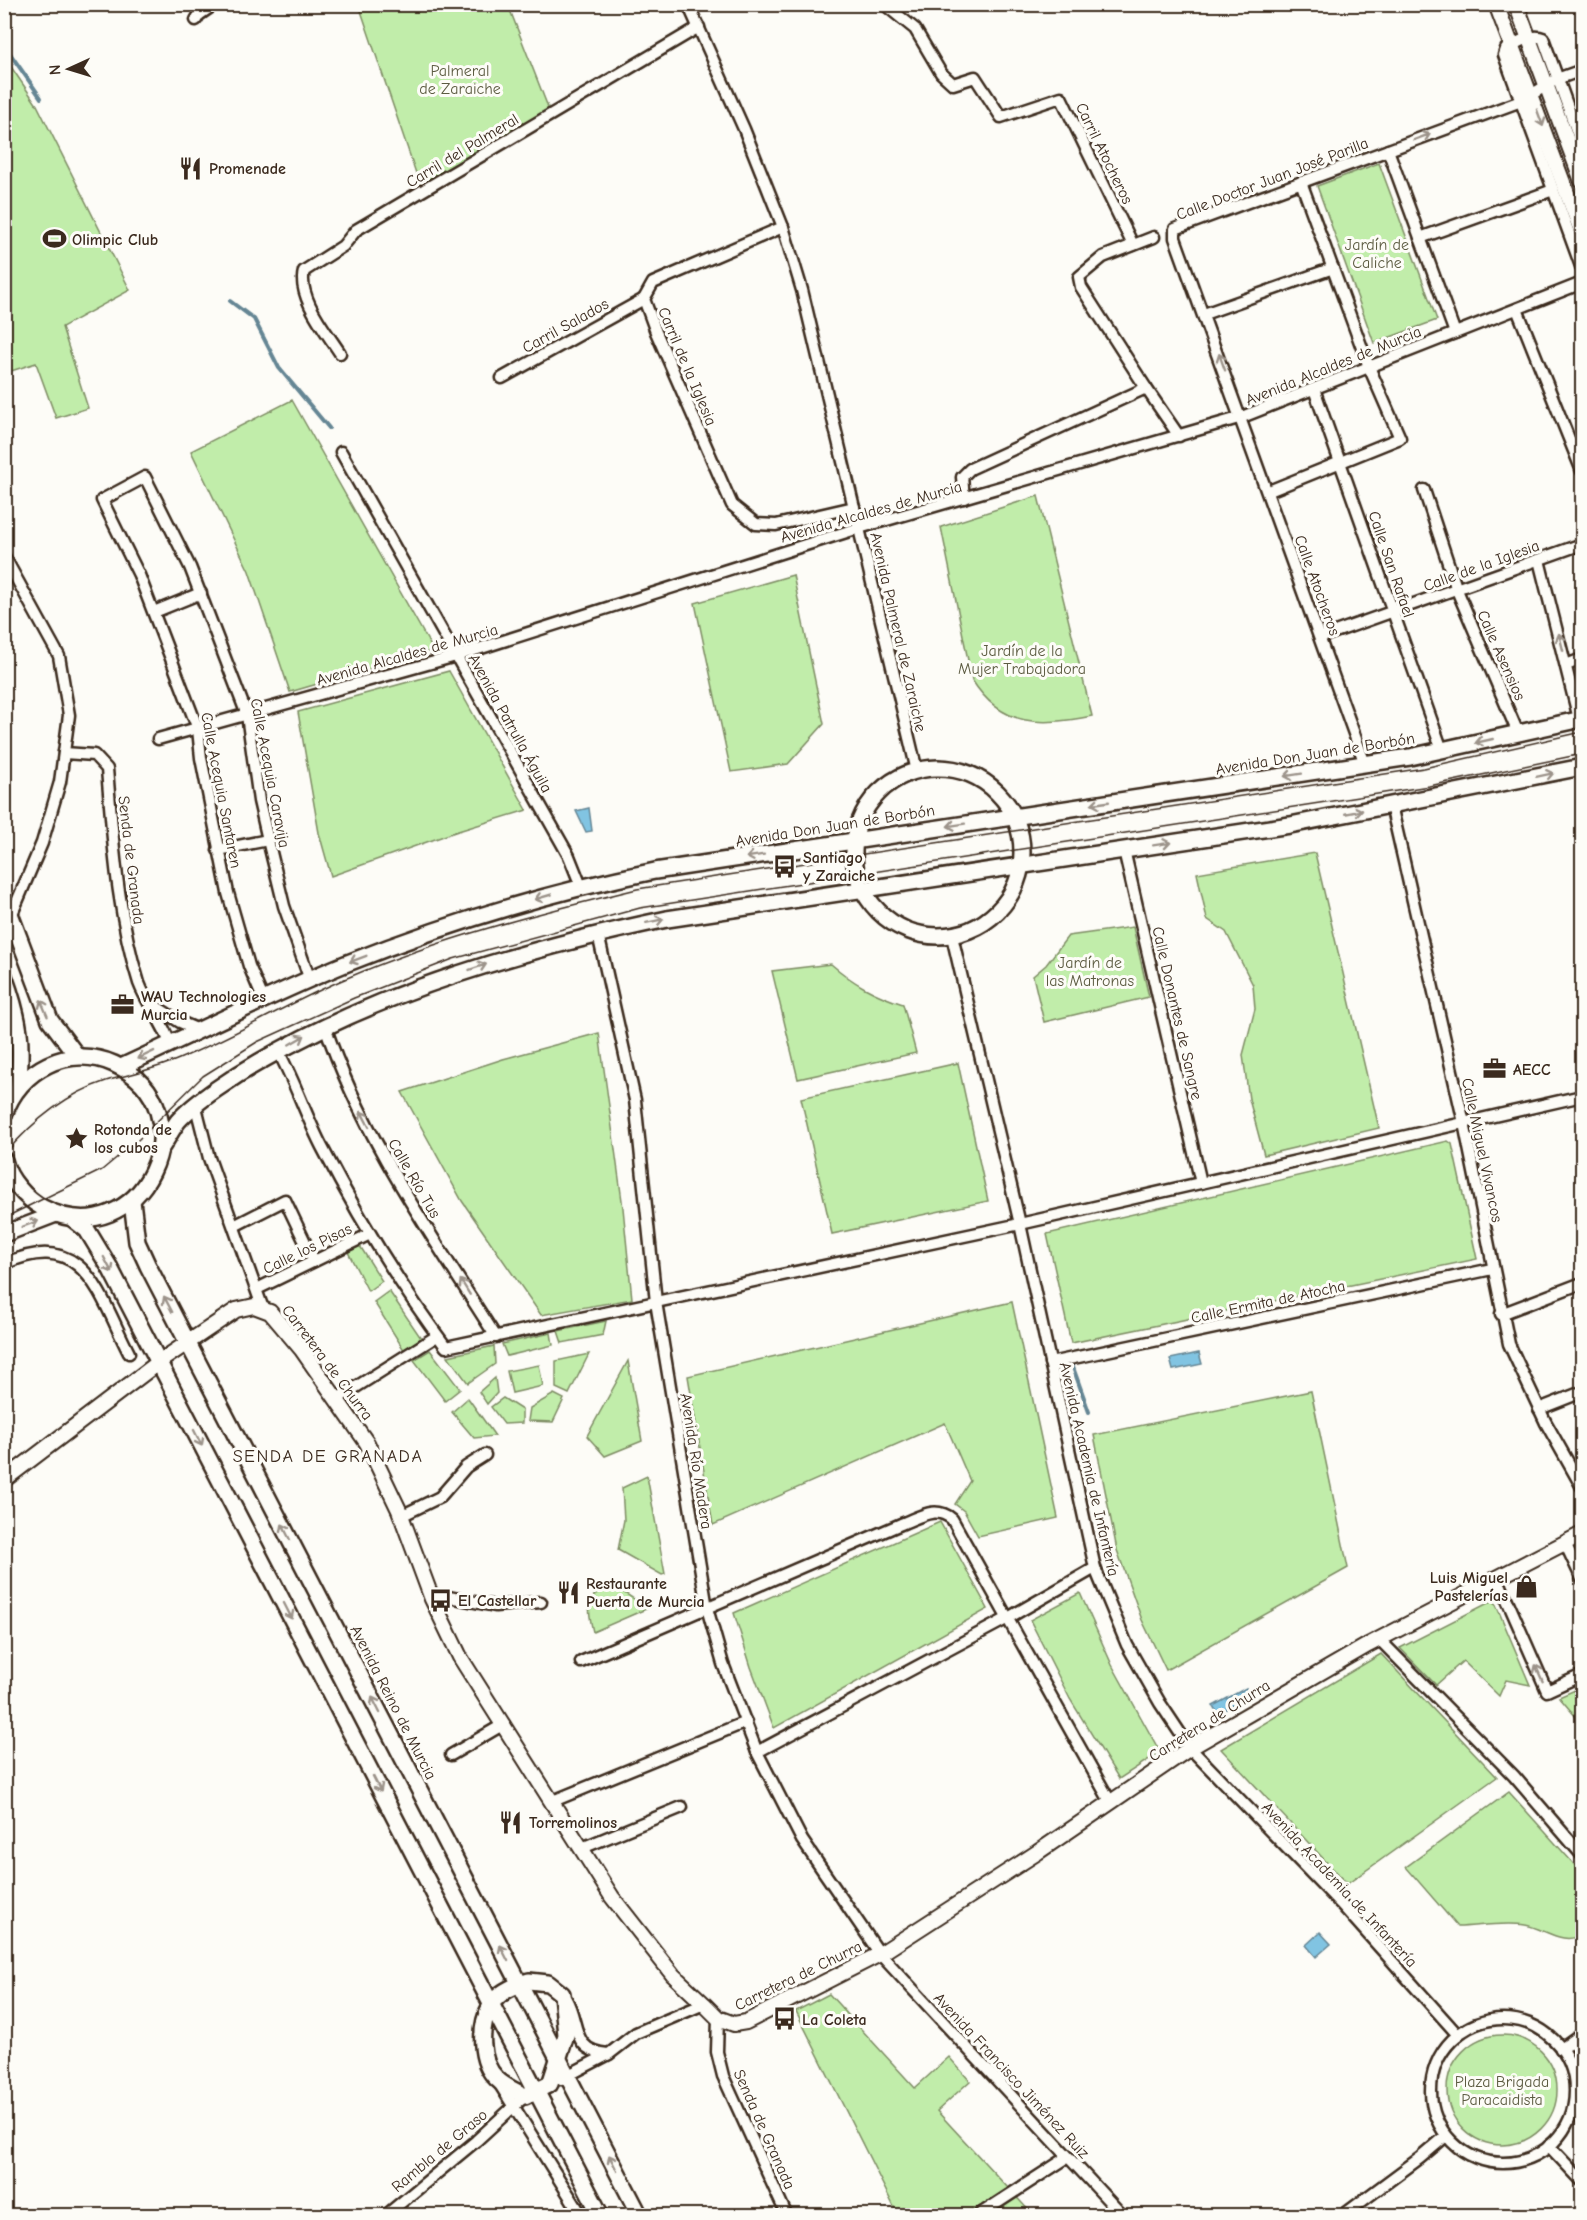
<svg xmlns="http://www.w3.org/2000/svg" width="1587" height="2220" viewBox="0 0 1587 2220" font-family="'Comic Neue',sans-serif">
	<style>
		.green { fill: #c1edaa; stroke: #7e8c64; stroke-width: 1.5 }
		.water { fill: #81c4e2; stroke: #658694; stroke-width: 1.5 }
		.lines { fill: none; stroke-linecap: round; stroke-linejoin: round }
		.stream { stroke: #658694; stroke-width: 4 }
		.street-casing { stroke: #3b2a1e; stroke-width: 15 }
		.secondary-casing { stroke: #3b2a1e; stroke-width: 18 }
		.primary-casing { stroke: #3b2a1e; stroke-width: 20 }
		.street { stroke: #fdfcf7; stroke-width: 10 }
		.secondary { stroke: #fdfcf7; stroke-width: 14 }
		.primary { stroke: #fdfcf7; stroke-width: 15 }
		.tram { stroke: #3b2a1e; stroke-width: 1.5 }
		.oneway { stroke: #9c938a }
		.labels { text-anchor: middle; stroke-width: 6; stroke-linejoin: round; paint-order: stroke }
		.park-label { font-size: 16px; fill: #5c5b41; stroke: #fdfcf7 }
		.street-label { font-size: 16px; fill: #3b2a1e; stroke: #fdfcf7 }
		.poi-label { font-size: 16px; font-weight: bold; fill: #3b2a1e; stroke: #fdfcf7; text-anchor: start }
		.neighbourhood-label { font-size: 18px; letter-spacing: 1.5px; fill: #3b2a1e; stroke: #fdfcf7 }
	</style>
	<rect width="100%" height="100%" fill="#fdfcf7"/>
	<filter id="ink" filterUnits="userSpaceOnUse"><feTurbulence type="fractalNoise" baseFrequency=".0167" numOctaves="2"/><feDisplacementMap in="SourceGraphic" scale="12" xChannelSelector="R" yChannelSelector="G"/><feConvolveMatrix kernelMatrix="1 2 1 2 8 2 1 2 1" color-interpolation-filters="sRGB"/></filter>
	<g filter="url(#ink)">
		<g class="green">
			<polygon points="359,5 508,5 551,115 422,191"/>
			<polygon points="5,58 37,105 130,290 62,327 88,408 56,418 36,363 5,373"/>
			<polygon points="1379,163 1437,320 1374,343 1317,186"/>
			<polygon points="292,400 433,650 290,692 249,571 191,451"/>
			<path d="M 1038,496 L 1092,716 C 1041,726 1002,728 972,680 L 941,527 Z"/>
			<polygon points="793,575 824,724 788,764 731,772 695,603"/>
			<polygon points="449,671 527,810 455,832 331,876 319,833 298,712"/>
			<polygon points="1315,853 1379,1128 1264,1155 1249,1099 1243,1055 1255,1009 1253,985 1226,932 1207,919 1197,873"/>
			<polygon points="1133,927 1149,997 1044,1022 1033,976 1046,965 1068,936"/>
			<path d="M 831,964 C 853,983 874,995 903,1004 L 916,1053 L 798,1079 L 772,971 Z"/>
			<polygon points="599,1033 623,1208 632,1299 541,1315 462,1201 402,1092 503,1059"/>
			<polygon points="958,1063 988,1201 832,1234 801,1098"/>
			<polygon points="1448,1141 1452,1144 1477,1259 1071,1343 1047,1234"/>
			<polygon points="360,1246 382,1281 368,1291 348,1252"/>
			<polygon points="389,1291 421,1338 404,1350 374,1302"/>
			<polygon points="1012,1302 1058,1518 978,1536 964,1511 955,1504 970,1481 945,1423 713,1525 688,1376"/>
			<polygon points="606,1321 603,1335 562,1343 558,1331"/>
			<polygon points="551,1333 553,1345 507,1356 502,1344"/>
			<polygon points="494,1346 495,1364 468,1383 448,1356"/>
			<polygon points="430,1350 460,1389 445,1401 414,1360"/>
			<polygon points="589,1354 569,1394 556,1388 556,1361"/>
			<polygon points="628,1361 642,1441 605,1456 587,1436"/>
			<polygon points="539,1365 543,1386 512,1393 507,1371"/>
			<polygon points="495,1378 497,1393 487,1404 479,1392"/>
			<polygon points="1311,1391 1348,1568 1166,1670 1142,1620 1117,1550 1094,1435"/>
			<polygon points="554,1394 564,1399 553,1422 528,1421 530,1408"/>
			<polygon points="468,1398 495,1436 474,1438 452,1412"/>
			<polygon points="503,1398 522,1410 522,1423 504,1424 491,1407"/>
			<polygon points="647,1476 665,1574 662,1575 618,1550 624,1520 622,1488"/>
			<polygon points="940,1522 988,1609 774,1728 751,1667 734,1613"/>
			<path d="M 604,1588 L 617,1588 L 648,1608 L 593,1632 C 589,1614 584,1598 604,1588 Z"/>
			<polygon points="1080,1593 1112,1665 1160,1752 1119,1779 1070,1699 1030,1620"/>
			<polygon points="1494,1600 1530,1685 1506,1680 1499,1696 1463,1661 1436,1685 1400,1648"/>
			<polygon points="1381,1654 1497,1777 1347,1884 1221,1749"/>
			<polygon points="1582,1687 1582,1724 1559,1697"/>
			<path d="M 1509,1792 L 1582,1873 L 1582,1934 C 1564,1947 1544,1928 1525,1925 C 1504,1922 1479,1926 1458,1927 L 1406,1867 Z"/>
			<polygon points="829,1994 915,2088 949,2057 970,2081 937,2111 1033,2215 898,2215 796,2011"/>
			<circle cx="1502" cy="2090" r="55"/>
		</g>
		<g class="water">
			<polygon points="589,808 592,831 586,832 576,811"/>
			<polygon points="1199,1353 1202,1364 1173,1370 1170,1359"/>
			<polygon points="1258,1685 1261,1689 1218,1714 1213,1706 1246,1688 1247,1694"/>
			<polygon points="1320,1932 1331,1944 1316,1957 1306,1945"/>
		</g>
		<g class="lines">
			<g class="stream">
				<polyline points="4,45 41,98"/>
				<polyline points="230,301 254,319 279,368 329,428"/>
				<polyline points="1070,1359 1089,1412"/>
			</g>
			<defs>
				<g id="street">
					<polyline points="688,4 744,129 783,227 653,283 644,299 656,332 732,505 756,524 776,525 854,507"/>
					<polyline points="884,4 915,29 941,73 953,84 975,77 1001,117 1061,97 1133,245"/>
					<polyline points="196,20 199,15 215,4"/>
					<path d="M 1582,146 L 1543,38 C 1532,33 1516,43 1506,49 L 1504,55 L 1582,269"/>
					<polyline points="1388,150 1455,333"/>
					<polyline points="783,227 802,290 917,771"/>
					<polyline points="1420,238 1553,190"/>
					<polyline points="1517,309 1582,471"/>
					<polyline points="1204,314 1333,268"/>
					<path d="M 340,353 C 326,331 297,297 304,271 L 343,246 L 356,230 L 699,27"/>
					<polyline points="502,378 644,299"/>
					<polyline points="1146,388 1179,436"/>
					<polyline points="1314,389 1442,750"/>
					<polyline points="341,452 569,856 581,886"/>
					<polyline points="1424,490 1457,590 1518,733"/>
					<polyline points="1269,491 1400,438 1369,367 1301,182"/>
					<polyline points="964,498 962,477 970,469 1146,388 1081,287 1079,277 1103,257 1154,237"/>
					<polyline points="4,556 59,656 69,715 60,782 42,843 11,916"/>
					<polyline points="1539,560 1579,719"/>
					<polyline points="154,612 201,593"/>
					<polyline points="1321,637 1582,544"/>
					<polyline points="1566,665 1582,659"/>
					<polyline points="158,739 456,656 859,528 1242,417 1582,283"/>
					<path d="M 64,753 L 94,755 L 107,769 C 113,840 117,914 139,983 C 147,1005 163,1021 170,1044"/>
					<polyline points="1365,764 1175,238 1175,229 1521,101 1557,79 1582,70"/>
					<polyline points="1391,805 1464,1123 1509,1344 1546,1423 1582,1487"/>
					<polyline points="218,850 268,840"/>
					<polyline points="1124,850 1201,1183"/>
					<polyline points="598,934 635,1100 656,1302 707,1608 723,1664 757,1752 802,1840 880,1954 1123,2216"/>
					<polyline points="952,936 1020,1224 1095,1568 1127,1645 1160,1703 1190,1748 1341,1904 1458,2035"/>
					<polyline points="264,1001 249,966 228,893 201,758 198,729 139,575 102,500 145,477 190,567 247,715 259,801 268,840 284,906 310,980"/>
					<polyline points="152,1004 180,1022 201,1031"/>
					<path d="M 325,1026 C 363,1139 433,1237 496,1337"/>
					<path d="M 278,1051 C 295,1082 306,1116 322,1147 C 358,1217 399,1284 446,1347 L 1020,1224 L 1582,1096"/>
					<polyline points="196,1107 209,1158 262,1306"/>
					<polyline points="234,1226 285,1200 314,1261"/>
					<path d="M 4,1264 C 85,1227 99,1295 129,1353"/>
					<polyline points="257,1289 370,1234"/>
					<polyline points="1501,1314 1582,1283"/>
					<polyline points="1050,1363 1492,1269"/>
					<polyline points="337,1399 437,1336"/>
					<polyline points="1539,1409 1582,1392"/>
					<polyline points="401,1516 440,1497 466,1467 485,1455"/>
					<polyline points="1565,1543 1582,1579"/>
					<polyline points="1497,1577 1547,1691 1582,1675"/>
					<polyline points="432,1599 449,1597 495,1606 541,1602"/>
					<polyline points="1379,1639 1514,1776 1582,1855"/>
					<path d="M 581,1662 L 901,1524 C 920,1517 935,1505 952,1519 L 1111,1803"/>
					<polyline points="757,1752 1008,1618 1095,1568"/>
					<polyline points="451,1755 504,1724"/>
					<polyline points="553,1801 746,1722"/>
					<polyline points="582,1848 682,1807"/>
					<path d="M 566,1999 C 580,2023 570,2051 608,2054"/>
					<polyline points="718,2018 717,2052 723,2076 787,2216"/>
					<circle cx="1503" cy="2091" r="72"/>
					<polyline points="1561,2049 1582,2034"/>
					<polyline points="561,2079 609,2054 636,2033 704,2004"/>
					<polyline points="499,2083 582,2216"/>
					<polyline points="1549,2146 1582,2181"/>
					<polyline points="385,2216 476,2141 525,2096"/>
					<polyline points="977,2216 1068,2157"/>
					<polyline points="1342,2216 1420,2158 1446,2136"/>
				</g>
				<g id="secondary">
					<polyline points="1496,4 1582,233"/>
					<polyline points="1516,4 1582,181"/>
					<polyline points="4,1480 159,1362 236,1310 254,1306 270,1312 302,1350 367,1443 399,1510 432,1599 460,1657 612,1897 673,1975 704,2004 718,2018 734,2024 746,2022 880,1954 1038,1852 1190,1748 1368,1645 1582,1534"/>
				</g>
				<g id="primary">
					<circle cx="938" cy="852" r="84"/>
					<polyline points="4,898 50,1020 77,1056"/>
					<path d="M 4,976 C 20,1020 23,1042 18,1088"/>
					<path d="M 121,1067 C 195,1033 269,995 345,964 C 446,924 549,892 655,871 L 1410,757 L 1582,719"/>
					<path d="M 4,1115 C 19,1069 69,1044 114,1064 C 212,1108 142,1259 43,1208 C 26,1199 8,1179 4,1160"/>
					<path d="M 161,1148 C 167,1139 172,1129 178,1121 C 196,1101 236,1075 259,1062 C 384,989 526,949 667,919 L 1290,825 L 1582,767"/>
					<polyline points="132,1201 137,1242 148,1266 640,2216"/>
					<polyline points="73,1219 87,1230 110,1268 601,2216"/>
					<polyline points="4,1234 56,1214"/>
					<path d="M 529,1981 L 548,1983 L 562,1994 L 566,2035 L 550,2084 L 525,2096 C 516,2091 505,2087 497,2079 C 479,2062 479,2026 491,2005 C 498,1992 516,1985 529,1981 Z"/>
				</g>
			</defs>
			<use href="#street" class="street-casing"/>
			<use href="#secondary" class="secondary-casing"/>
			<use href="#primary" class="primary-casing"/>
			<use href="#street" class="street"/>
			<use href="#secondary" class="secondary"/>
			<use href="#primary" class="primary"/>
			<g class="tram">
				<path d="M 4,1155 C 31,1123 66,1094 106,1081 C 130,1074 156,1069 179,1059 C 237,1035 290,1002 347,978 C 440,938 539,913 637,889 L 1424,768 L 1582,732"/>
				<polyline points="4,1218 102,1170 139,1139 203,1076 257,1042 354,998 453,959 640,908 1429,786 1582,754"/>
			</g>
		</g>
		<defs><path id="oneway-shaft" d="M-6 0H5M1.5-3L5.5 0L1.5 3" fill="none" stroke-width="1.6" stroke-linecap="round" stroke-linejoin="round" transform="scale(1.5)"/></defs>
		<g class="oneway">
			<use href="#oneway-shaft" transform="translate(1540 118) rotate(70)"/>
			<use href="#oneway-shaft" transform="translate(1422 137) rotate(-21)"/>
			<use href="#oneway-shaft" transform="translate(1222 362) rotate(-110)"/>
			<use href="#oneway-shaft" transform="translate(1561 642) rotate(-104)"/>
			<use href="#oneway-shaft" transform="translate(1484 741) rotate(167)"/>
			<use href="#oneway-shaft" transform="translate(1293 775) rotate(171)"/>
			<use href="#oneway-shaft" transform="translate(1545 775) rotate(-12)"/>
			<use href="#oneway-shaft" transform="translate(1100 803) rotate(172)"/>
			<use href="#oneway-shaft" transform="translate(1354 812) rotate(-11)"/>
			<use href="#oneway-shaft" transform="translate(956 825) rotate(171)"/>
			<use href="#oneway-shaft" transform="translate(1162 844) rotate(-9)"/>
			<use href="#oneway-shaft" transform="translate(755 856) rotate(171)"/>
			<use href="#oneway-shaft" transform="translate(543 897) rotate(164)"/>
			<use href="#oneway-shaft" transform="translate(655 921) rotate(-12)"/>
			<use href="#oneway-shaft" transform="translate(358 959) rotate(159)"/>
			<use href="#oneway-shaft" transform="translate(478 967) rotate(-19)"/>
			<use href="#oneway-shaft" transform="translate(44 1008) rotate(-113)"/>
			<use href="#oneway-shaft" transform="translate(297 1040) rotate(-30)"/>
			<use href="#oneway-shaft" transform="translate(146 1055) rotate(154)"/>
			<use href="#oneway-shaft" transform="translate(365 1119) rotate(-118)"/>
			<use href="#oneway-shaft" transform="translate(30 1224) rotate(-20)"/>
			<use href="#oneway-shaft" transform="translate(108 1265) rotate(62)"/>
			<use href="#oneway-shaft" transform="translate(465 1287) rotate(-122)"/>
			<use href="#oneway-shaft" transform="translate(168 1304) rotate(-118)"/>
			<use href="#oneway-shaft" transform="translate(198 1438) rotate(63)"/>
			<use href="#oneway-shaft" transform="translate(286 1532) rotate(-117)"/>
			<use href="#oneway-shaft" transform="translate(288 1611) rotate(63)"/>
			<use href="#oneway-shaft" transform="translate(1539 1673) rotate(-114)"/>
			<use href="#oneway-shaft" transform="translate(376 1705) rotate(-117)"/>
			<use href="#oneway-shaft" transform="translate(377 1784) rotate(63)"/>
			<use href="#oneway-shaft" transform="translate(504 1953) rotate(-117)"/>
			<use href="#oneway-shaft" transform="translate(613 2163) rotate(-117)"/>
		</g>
	</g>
	<defs>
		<symbol id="restaurant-bare" viewBox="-9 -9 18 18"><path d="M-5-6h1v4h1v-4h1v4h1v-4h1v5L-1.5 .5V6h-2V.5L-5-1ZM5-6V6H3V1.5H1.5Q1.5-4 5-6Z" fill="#3b2a1e" stroke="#fdfcf7" stroke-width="2.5" paint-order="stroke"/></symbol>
		<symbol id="stadium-bare" viewBox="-9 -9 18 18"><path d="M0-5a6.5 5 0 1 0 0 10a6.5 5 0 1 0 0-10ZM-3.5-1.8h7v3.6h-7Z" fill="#3b2a1e" stroke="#fdfcf7" stroke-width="2.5" paint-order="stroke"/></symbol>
		<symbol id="bus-bare" viewBox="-9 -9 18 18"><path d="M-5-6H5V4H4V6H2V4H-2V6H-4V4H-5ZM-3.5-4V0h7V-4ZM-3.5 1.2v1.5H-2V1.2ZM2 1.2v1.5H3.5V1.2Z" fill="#3b2a1e" stroke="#fdfcf7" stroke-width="2.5" paint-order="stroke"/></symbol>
		<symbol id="office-bare" viewBox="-9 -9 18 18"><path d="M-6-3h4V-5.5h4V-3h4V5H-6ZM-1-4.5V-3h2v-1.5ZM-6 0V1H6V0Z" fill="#3b2a1e" stroke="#fdfcf7" stroke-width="2.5" paint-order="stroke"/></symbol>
		<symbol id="sight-bare" viewBox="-9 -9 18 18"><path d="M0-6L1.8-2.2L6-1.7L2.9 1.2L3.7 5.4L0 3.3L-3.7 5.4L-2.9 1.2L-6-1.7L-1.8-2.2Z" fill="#3b2a1e" stroke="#fdfcf7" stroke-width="2.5" paint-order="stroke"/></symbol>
		<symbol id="shop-bare" viewBox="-9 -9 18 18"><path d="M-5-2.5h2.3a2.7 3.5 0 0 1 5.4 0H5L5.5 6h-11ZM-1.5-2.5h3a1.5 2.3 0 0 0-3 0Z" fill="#3b2a1e" stroke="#fdfcf7" stroke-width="2.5" paint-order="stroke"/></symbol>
	</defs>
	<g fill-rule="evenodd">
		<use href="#restaurant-bare" x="174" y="152" width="33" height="33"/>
		<use href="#stadium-bare" x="38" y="222" width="33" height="33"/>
		<use href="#bus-bare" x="768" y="850" width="33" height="33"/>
		<use href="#office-bare" x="106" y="988" width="33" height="33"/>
		<use href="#office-bare" x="1478" y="1052" width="33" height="33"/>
		<use href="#sight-bare" x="60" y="1122" width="33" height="33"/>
		<use href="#shop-bare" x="1510" y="1570" width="33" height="33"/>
		<use href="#restaurant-bare" x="552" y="1576" width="33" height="33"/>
		<use href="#bus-bare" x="424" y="1584" width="33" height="33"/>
		<use href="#restaurant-bare" x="494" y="1806" width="33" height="33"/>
		<use href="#bus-bare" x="768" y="2002" width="33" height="33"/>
	</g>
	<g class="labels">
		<g class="park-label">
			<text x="460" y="76">Palmeral<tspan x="460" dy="18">de Zaraiche</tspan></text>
			<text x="1377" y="250">Jardín de<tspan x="1377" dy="18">Caliche</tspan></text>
			<text x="1022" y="656">Jardín de la<tspan x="1022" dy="18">Mujer Trabajadora</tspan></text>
			<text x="1090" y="968">Jardín de<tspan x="1090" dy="18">las Matronas</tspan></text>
			<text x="1502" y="2087">Plaza Brigada<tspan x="1502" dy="18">Paracaidista</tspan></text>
		</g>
		<g class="street-label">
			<text transform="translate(462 150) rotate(-31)" y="6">Carril del Palmeral</text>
			<text transform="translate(1105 153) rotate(64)" y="6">Carril Atocheros</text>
			<text transform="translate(1272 178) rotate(-21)" y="6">Calle Doctor Juan José Parilla</text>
			<text transform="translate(565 325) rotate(-29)" y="6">Carril Salados</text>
			<text transform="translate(1333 365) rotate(-22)" y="6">Avenida Alcaldes de Murcia</text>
			<text transform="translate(688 366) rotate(67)" y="6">Carril de la Iglesia</text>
			<text transform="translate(871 511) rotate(-16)" y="6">Avenida Alcaldes de Murcia</text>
			<text transform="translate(1392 564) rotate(71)" y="6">Calle San Rafael</text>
			<text transform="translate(1481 565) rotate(-20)" y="6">Calle de la Iglesia</text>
			<text transform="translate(1318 585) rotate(70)" y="6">Calle Atocheros</text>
			<text transform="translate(899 632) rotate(77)" y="6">Avenida Palmeral de Zaraiche</text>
			<text transform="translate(407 654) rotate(-16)" y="6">Avenida Alcaldes de Murcia</text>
			<text transform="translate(1502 655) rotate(66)" y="6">Calle Asensios</text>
			<text transform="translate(511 723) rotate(61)" y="6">Avenida Patrulla Águila</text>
			<text transform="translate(1315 753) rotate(-9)" y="6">Avenida Don Juan de Borbón</text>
			<text transform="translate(271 773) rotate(79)" y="6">Calle Acequia Caravija</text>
			<text transform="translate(222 790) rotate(79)" y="6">Calle Acequia Santaren</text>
			<text transform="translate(835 825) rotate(-9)" y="6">Avenida Don Juan de Borbón</text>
			<text transform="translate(132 860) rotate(83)" y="6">Senda de Granada</text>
			<text transform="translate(1178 1013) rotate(77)" y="6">Calle Donantes de Sangre</text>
			<text transform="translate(1483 1150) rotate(78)" y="6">Calle Miguel Vivancos</text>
			<text transform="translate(415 1178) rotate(60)" y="6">Calle Río Tus</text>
			<text transform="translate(307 1248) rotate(-26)" y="6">Calle los Pisas</text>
			<text transform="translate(1268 1301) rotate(-12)" y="6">Calle Ermita de Atocha</text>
			<text transform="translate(328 1362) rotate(53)" y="6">Carretera de Churra</text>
			<text transform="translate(697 1461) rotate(81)" y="6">Avenida Río Madera</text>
			<text transform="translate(1090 1469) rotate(77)" y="6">Avenida Academia de Infantería</text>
			<text transform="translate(394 1702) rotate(63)" y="6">Avenida Reino de Murcia</text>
			<text transform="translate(1209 1720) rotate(-32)" y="6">Carretera de Churra</text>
			<text transform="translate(1340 1884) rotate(47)" y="6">Avenida Academia de Infantería</text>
			<text transform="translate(798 1975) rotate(-26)" y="6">Carretera de Churra</text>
			<text transform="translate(1012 2075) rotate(47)" y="6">Avenida Francisco Jiménez Ruiz</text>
			<text transform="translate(765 2129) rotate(66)" y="6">Senda de Granada</text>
			<text transform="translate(439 2150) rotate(-40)" y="6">Rambla de Graso</text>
		</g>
		<g class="poi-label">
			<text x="209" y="174">Promenade</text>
			<text x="72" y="245">Olimpic Club</text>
			<text x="803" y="863">Santiago<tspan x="803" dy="18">y Zaraiche</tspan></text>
			<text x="141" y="1002">WAU Technologies<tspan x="141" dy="18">Murcia</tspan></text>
			<text x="1513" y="1075">AECC</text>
			<text x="94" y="1135">Rotonda de<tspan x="94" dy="18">los cubos</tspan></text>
			<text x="1508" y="1583" text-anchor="end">Luis Miguel<tspan x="1508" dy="18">Pastelerías</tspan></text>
			<text x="586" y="1589">Restaurante<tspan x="586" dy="18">Puerta de Murcia</tspan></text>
			<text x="458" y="1606">El Castellar</text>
			<text x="529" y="1828">Torremolinos</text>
			<text x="802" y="2025">La Coleta</text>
		</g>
		<g class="neighbourhood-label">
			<text x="328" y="1462">SENDA DE GRANADA</text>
		</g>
	</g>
	<rect width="1587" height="2220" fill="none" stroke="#fdfcf7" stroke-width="24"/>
	<rect x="12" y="12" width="1563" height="2196" fill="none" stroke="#3b2a1e" stroke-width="2" filter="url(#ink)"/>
	<g transform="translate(69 69) rotate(266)" stroke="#fdfcf7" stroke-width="4.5" paint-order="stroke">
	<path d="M0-4.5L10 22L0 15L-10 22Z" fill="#3b2a1e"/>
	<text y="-9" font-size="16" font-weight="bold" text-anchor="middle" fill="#3b2a1e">N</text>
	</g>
</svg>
